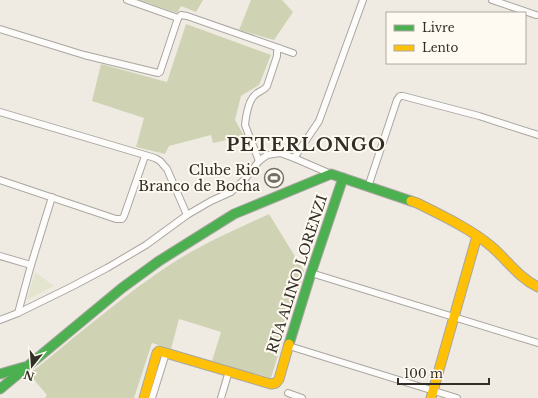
<svg xmlns="http://www.w3.org/2000/svg" width="538" height="398" viewBox="0 0 538 398" font-family="'Libre Baskerville',serif">
	<style>
		.green { fill: #e3e5ce }
		.forest { fill: #d0d3b3 }
		.lines { fill: none; stroke-linecap: round; stroke-linejoin: round }
		.street-casing { stroke: #a9a6a0; stroke-width: 8 }
		.fast-casing { stroke: #a9a6a0; stroke-width: 11 }
		.slow-casing { stroke: #a9a6a0; stroke-width: 11 }
		.street { stroke: #fdfcfb; stroke-width: 6 }
		.fast { stroke: #4caf50; stroke-width: 9 }
		.slow { stroke: #ffc107; stroke-width: 9 }
		.labels { text-anchor: middle; stroke-width: 4; stroke-linejoin: round; paint-order: stroke }
		.poi-label { font-size: 14px; fill: #312e28; stroke: #fffaf1; text-anchor: end }
		.street-label { font-size: 14px; fill: #312e28; stroke: #fffaf1 }
		.district-label { font-size: 18px; font-weight: bold; letter-spacing: 1px; fill: #312e28; stroke: #fffaf1 }
	</style>
	<rect width="100%" height="100%" fill="#efebe3"/>
	<polygon class="green" points="35,272 54,286 27,300"/>
	<g class="forest">
		<polygon points="139,0 203,0 196,12 181,6 177,13"/>
		<polygon points="251,0 282,0 293,12 274,40 239,30"/>
		<polygon points="186,24 271,55 259,85 241,96 235,120 244,136 213,143 211,135 169,146 165,154 136,147 144,118 92,101 101,64 167,82"/>
		<path d="M 269,214 L 304,271 L 271,378 L 212,361 L 221,332 L 179,319 L 171,349 L 152,343 L 134,398 L 45,398 L 47,395 L 29,374 C 77,336 123,295 174,262 C 204,243 237,229 269,214 Z"/>
	</g>
	<g class="lines">
		<defs>
			<g id="street">
				<polyline points="127,0 178,18 181,15 187,16 293,53"/>
				<polyline points="492,0 536,15"/>
				<polyline points="0,29 84,55 158,73 160,72 178,18"/>
				<polyline points="0,112 155,158 160,161 167,169 187,215"/>
				<polyline points="294,158 319,121 363,0"/>
				<path d="M 259,161 L 245,125 C 246,116 248,102 254,96 C 258,91 264,91 267,86 L 277,56 L 277,52 L 279,48"/>
				<polyline points="0,180 116,219 122,219 124,216 145,156"/>
				<polyline points="368,187 397,100 400,96 403,96 479,116 538,135"/>
				<polyline points="0,256 31,265"/>
				<polyline points="311,273 538,343"/>
				<polyline points="18,313 31,265 52,197"/>
				<polyline points="0,320 18,313 71,287 107,268 146,245 187,215 211,201 231,192 245,179 259,161 267,155 280,153 294,158 331,174"/>
				<polyline points="289,346 457,398"/>
				<polyline points="288,393 302,398"/>
				<polyline points="152,398 166,353"/>
				<polyline points="221,398 229,371"/>
			</g>
			<g id="fast">
				<polyline points="289,344 311,273 343,178"/>
				<polyline points="0,374 24,367"/>
				<polyline points="0,389 122,288 159,261 234,214 331,174 411,201"/>
			</g>
			<g id="slow">
				<path d="M 411,201 L 417,203 C 441,215 471,229 492,247 C 507,260 519,278 538,287"/>
				<polyline points="144,398 157,353 159,351 271,384 276,383 279,379 289,344"/>
				<polyline points="431,398 477,236"/>
			</g>
		</defs>
		<use href="#street" class="street-casing"/>
		<use href="#fast" class="fast-casing"/>
		<use href="#slow" class="slow-casing"/>
		<use href="#street" class="street"/>
		<use href="#fast" class="fast"/>
		<use href="#slow" class="slow"/>
	</g>
	<defs>
		<symbol id="stadium-ring" viewBox="-11 -11 22 22"><circle r="9.5" fill="#fffaf1" stroke="#747069" stroke-width="1.5"/><path d="M0-5a6.5 5 0 1 0 0 10a6.5 5 0 1 0 0-10ZM-3.5-1.8h7v3.6h-7Z" fill="#747069"/></symbol>
	</defs>
	<g fill-rule="evenodd">
		<use href="#stadium-ring" x="263" y="167" width="22" height="22"/>
	</g>
	<g class="labels">
		<g class="poi-label">
			<text x="260" y="175">Clube Rio<tspan x="260" dy="16">Branco de Bocha</tspan></text>
		</g>
		<g class="street-label">
			<text transform="translate(297 274) rotate(-72)" y="5">RUA ALINO LORENZI</text>
		</g>
		<g class="district-label">
			<text x="306" y="151">PETERLONGO</text>
		</g>
	</g>
	<rect x="386" y="12" width="140" height="52" fill="#fffaf1" stroke="#ada8a1"/>
	<rect x="394" y="25" width="20" height="6" fill="#4caf50" stroke="#ada8a1"/>
	<text x="422" y="32" font-size="12" fill="#312e28">Livre</text>
	<rect x="394" y="45" width="20" height="6" fill="#ffc107" stroke="#ada8a1"/>
	<text x="422" y="52" font-size="12" fill="#312e28">Lento</text>
	<g transform="translate(32 366) rotate(197)" stroke="#fffaf1" stroke-width="3" paint-order="stroke">
	<path d="M0-3L7 15L0 10L-7 15Z" fill="#312e28"/>
	<text y="-6" font-size="11" font-weight="bold" text-anchor="middle" fill="#312e28">N</text>
	</g>
	<path d="M398 378v6h91v-6" fill="none" stroke="#312e28" stroke-width="2"/>
	<text x="404" y="378" font-size="12" fill="#312e28" stroke="#fffaf1" stroke-width="3" paint-order="stroke">100 m</text>
</svg>
